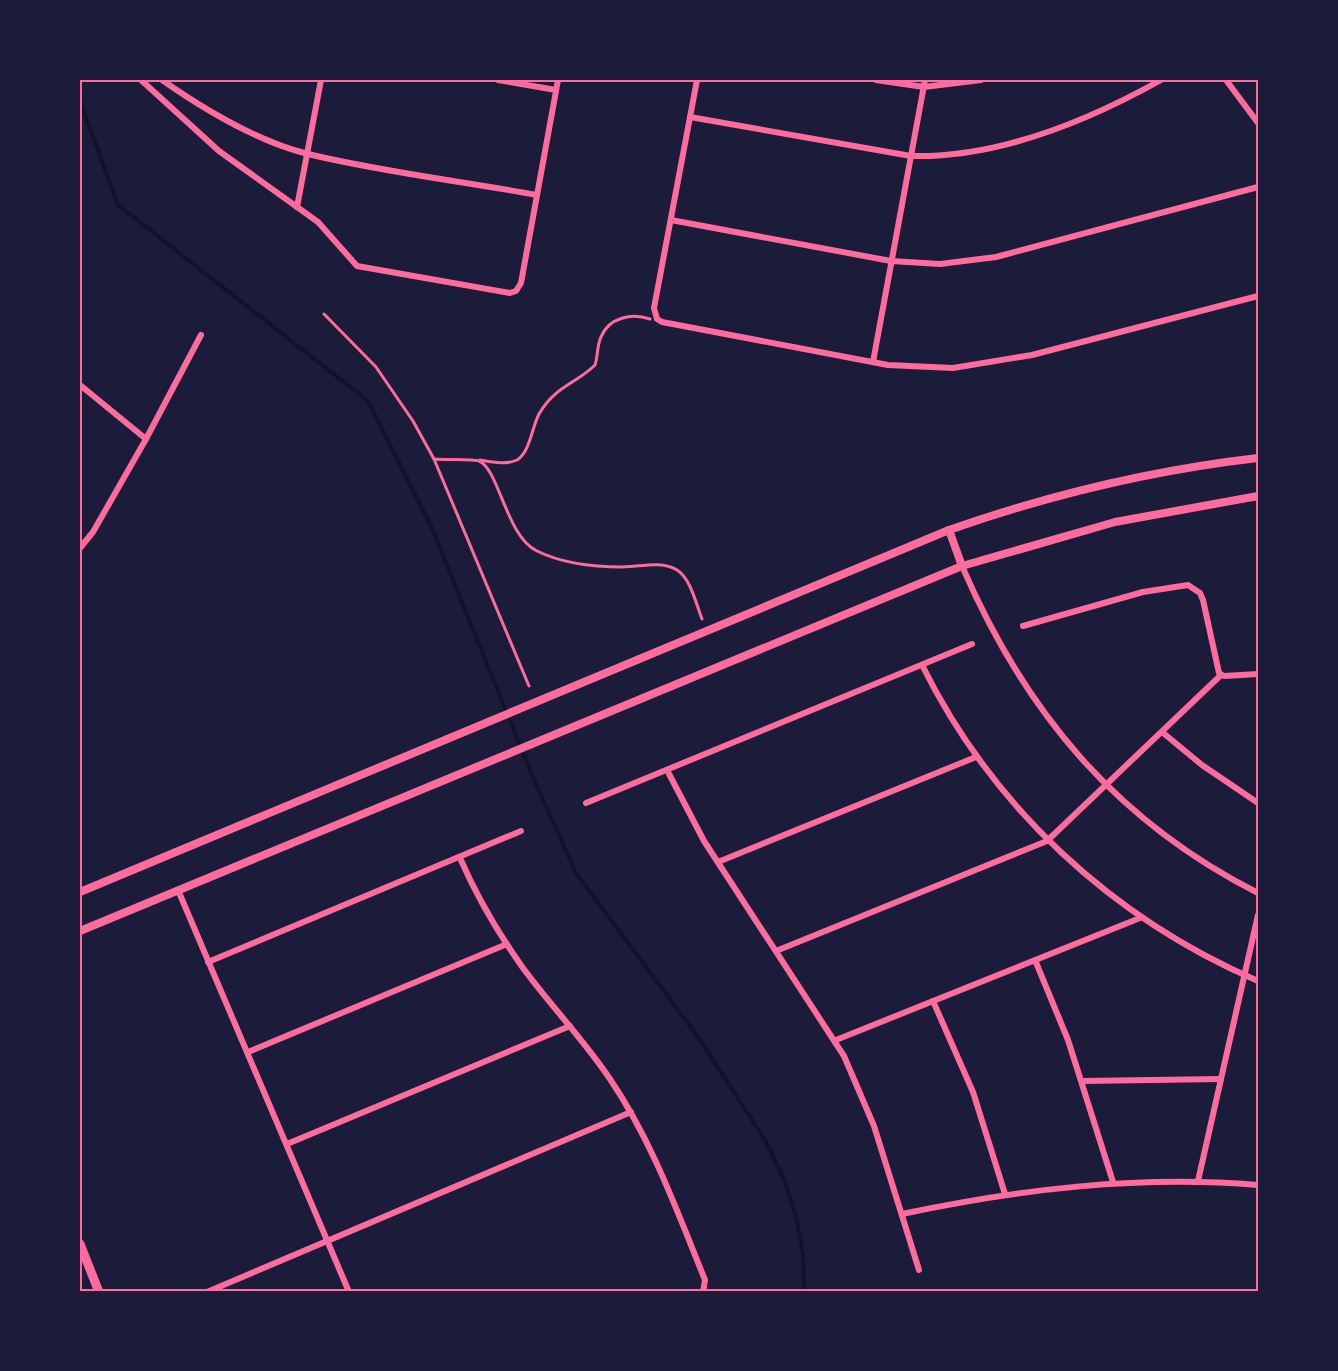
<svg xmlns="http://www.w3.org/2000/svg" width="1338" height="1371" viewBox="0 0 1338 1371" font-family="Lato,sans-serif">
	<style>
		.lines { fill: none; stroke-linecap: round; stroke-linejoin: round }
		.stream { stroke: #12122b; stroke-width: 4 }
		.service { stroke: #ff6b9d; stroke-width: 3 }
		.minor { stroke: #ff6b9d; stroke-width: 6 }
		.tertiary { stroke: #ff6b9d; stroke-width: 8 }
		.secondary { stroke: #ff6b9d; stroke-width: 9 }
		.neatline { fill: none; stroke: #ff6b9d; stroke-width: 2 }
	</style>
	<rect width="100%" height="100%" fill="#1b1b3a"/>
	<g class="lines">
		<polyline class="stream" points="80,101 118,205 368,401 432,528 531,773 576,873 698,1037 765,1140 784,1179 796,1216 803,1254 804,1292"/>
		<g class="service">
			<polyline points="324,314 376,367 413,421 434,459 529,686"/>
			<path d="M 434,459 C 443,460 474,459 479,461 C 499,469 506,536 537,551 C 563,564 594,567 623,567 C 640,567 661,560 677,570 C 691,579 696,604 702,619"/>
			<path d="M 480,460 C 492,462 506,465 517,460 C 530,452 532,427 539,414 C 555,386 576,384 595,365 C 598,356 597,345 601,337 C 609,317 632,313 650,319"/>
		</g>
		<g class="minor">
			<polyline points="141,80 219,151 318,222 357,266 510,293 516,291 521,283 558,80"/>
			<path d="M 162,80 C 205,110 256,141 308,154 C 382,172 461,181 537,195"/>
			<polyline points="498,80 556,90"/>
			<polyline points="697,80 654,308 657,319 662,322 888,365 953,368 1032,355 1258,296"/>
			<polyline points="876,80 924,87 981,80"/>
			<polyline points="1226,80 1258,123"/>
			<path d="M 690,117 L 911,156 C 998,158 1086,122 1161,80"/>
			<polyline points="297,207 321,80"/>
			<polyline points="671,220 891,261 940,264 996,257 1258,187"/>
			<polyline points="873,362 925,80"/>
			<polyline points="80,385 146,439"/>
			<polyline points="80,548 93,532 146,439 201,335"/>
			<path d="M 962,566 C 1025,712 1116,821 1258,893"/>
			<polyline points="1023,626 1143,592 1188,585 1200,593 1203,600 1219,673 1224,676 1258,674"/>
			<path d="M 922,665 C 993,808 1112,918 1258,981"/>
			<polyline points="1162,732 1202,765 1258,803"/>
			<polyline points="667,770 704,841 844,1056 874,1126 919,1270"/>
			<polyline points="586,803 972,644"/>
			<path d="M 460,858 C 477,897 498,933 523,968 C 551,1006 584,1040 610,1079 C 652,1141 677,1211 705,1280 L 703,1292"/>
			<polyline points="718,862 976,757"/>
			<polyline points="178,890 349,1292"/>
			<polyline points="776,951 1047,841 1221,675"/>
			<polyline points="1035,960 1068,1040 1113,1182"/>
			<polyline points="208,962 521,831"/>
			<polyline points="933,1001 973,1092 1005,1194"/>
			<polyline points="836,1040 1140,918"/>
			<polyline points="248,1052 507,944"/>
			<polyline points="1082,1081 1221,1079"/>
			<polyline points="287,1144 570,1026"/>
			<polyline points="1198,1181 1258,915"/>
			<path d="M 902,1214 C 1021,1189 1138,1175 1258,1185"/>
			<polyline points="207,1292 631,1112"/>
		</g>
		<g class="tertiary">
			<polyline points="949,530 962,566"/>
			<path d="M 80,892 L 949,530 C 1049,495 1153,470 1258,458"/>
			<polyline points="80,931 962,566 1115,522 1258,496"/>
		</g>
		<polyline class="secondary" points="80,1244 99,1292"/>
	</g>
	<rect width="1338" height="1371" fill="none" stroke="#1b1b3a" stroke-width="162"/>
	<rect x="81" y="81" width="1176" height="1209" class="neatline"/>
</svg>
